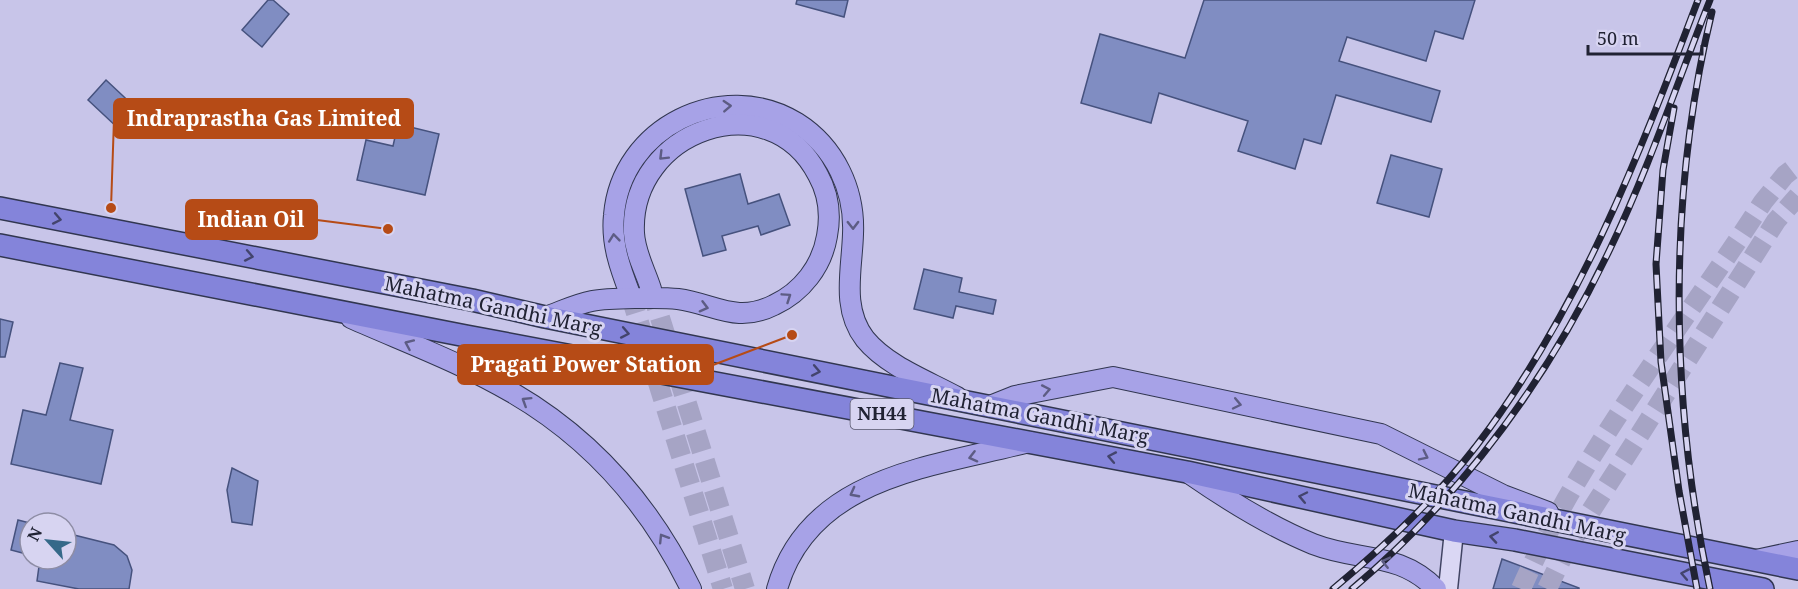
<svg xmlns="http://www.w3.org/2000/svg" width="1798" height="589" viewBox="0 0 1798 589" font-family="'Noto Serif',serif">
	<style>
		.building { fill: #808dc2; stroke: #46527e; stroke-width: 1.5 }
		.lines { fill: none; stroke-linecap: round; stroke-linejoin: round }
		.primary-tunnel { stroke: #a6a4c5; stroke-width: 20; stroke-dasharray: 20 10; stroke-linecap: butt }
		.secondary-casing { stroke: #414463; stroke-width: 21 }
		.primary-casing { stroke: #313650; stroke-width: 22 }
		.trunk-casing { stroke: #313650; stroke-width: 24 }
		.secondary { stroke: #dad7f4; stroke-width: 18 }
		.primary { stroke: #a7a2e7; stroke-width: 20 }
		.trunk { stroke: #8484da; stroke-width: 21 }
		.rail-casing { stroke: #202233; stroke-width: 7 }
		.rail { stroke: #d7d4f1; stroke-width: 4.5; stroke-dasharray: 14; stroke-linecap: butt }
		.oneway { stroke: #5d5c84 }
		.oneway2 { stroke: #43446d }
		.labels { text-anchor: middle; stroke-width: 6; stroke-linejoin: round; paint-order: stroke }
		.shield { fill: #d7d4f1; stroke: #57576c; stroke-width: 1.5 }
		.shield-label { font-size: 18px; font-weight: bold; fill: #202233 }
		.street-label { font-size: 20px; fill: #202233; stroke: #d7d4f1 }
		.leader { fill: none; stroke: #b64b16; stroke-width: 2 }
		.callout-dot { fill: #b64b16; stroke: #d7d4f1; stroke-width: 2 }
		.callout { fill: #b64b16; stroke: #b64b16; stroke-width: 2 }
		.callout-label { font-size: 21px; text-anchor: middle; font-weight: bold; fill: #fff }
	</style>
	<rect width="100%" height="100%" fill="#c8c5e9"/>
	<g class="building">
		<polygon points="268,0 273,0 289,14 262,47 242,30"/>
		<polygon points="797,0 848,0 844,17 796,4"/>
		<polygon points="1204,0 1475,0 1463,39 1435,31 1426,61 1347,37 1339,61 1440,91 1431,122 1336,95 1321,144 1304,139 1295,169 1238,151 1248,121 1159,93 1151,123 1081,103 1100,34 1185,58"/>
		<polygon points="106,80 138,110 120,130 88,100"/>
		<polygon points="398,124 439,134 425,195 357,180 366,140 393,146"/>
		<polygon points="1391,155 1442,169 1429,217 1377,203"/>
		<polygon points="740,174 748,204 779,194 790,225 761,235 758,226 722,236 726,250 703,256 685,189"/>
		<polygon points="924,269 962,278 959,292 996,300 993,314 956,306 953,318 914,309"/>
		<polygon points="0,319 13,322 5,357 0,357"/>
		<polygon points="60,363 83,368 70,420 113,430 101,484 11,464 23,410 46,415"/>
		<polygon points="232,468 258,481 252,525 232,522 227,490"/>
		<polygon points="18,520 30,523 30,555 11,550"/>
		<polygon points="66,533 114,545 127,556 132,570 129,589 79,589 37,581 40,559 66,559"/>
		<polygon points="1502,559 1579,588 1579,589 1493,589"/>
	</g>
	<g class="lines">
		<g class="primary-tunnel">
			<polyline points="651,289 745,589"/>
			<polyline points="630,294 723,589"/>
			<path d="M 1521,589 C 1582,450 1681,329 1763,202 L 1785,175 L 1798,165"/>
			<polyline points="1547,589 1566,550 1776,221 1798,196"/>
		</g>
		<defs>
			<polyline id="secondary" points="1448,589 1454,531"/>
			<g id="primary">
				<path d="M 630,294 C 620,268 611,243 614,215 C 621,128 722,77 797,123 C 835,147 855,190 853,234 C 852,270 841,308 865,339 C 887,366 928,381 957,397"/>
				<path d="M 545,317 C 560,312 576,304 592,301 C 607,298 662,297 678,299 C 715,304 736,324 774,305 C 802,292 822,266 827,236 C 831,215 828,193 818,175 C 769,80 629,131 634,233 C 635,253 645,270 651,289"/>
				<path d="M 351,318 C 405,342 462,363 513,393 C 592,439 651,507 691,589"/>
				<polyline points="990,406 1015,396 1113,377 1381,434 1503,495 1548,512"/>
				<path d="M 1190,474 C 1229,501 1269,526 1313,544 C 1359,562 1399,551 1436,589"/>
				<polyline points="1756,560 1798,551"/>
				<path d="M 777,589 C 809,476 933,467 1029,442"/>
			</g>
			<g id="trunk">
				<polyline points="0,208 472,300 545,317 1798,569"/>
				<polyline points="0,245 466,336 1187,472 1454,531 1515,540 1763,589"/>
			</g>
		</defs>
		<use href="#secondary" class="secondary-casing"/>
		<use href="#primary" class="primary-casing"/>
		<use href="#trunk" class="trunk-casing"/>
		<use href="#secondary" class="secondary"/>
		<use href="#primary" class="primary"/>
		<use href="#trunk" class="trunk"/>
		<defs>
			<g id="rail">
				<polyline points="1674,108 1663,170 1656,264 1661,362 1679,491 1697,589"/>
				<path d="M 1333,589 C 1385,546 1436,498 1477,445 C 1579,311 1639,156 1698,0"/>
				<path d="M 1352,589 C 1462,496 1548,379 1610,249 C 1649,168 1677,83 1710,0"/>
				<path d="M 1710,589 C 1670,403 1667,197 1712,12"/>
			</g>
		</defs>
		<use href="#rail" class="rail-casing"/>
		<use href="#rail" class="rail"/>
	</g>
	<defs><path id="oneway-chevron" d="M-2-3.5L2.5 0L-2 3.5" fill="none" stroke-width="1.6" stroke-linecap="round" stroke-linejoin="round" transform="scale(1.5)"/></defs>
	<g class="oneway">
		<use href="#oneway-chevron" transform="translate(727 106) rotate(-3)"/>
		<use href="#oneway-chevron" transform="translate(663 156) rotate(135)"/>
		<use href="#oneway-chevron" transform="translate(853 225) rotate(89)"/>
		<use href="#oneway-chevron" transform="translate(614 238) rotate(-96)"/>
		<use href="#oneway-chevron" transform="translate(787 297) rotate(-34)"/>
		<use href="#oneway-chevron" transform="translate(704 307) rotate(15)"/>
		<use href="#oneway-chevron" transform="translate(409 344) rotate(-156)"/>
		<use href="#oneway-chevron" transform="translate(1046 390) rotate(-11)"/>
		<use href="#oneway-chevron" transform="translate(526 401) rotate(-148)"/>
		<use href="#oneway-chevron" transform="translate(1237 404) rotate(12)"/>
		<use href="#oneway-chevron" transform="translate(1424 456) rotate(26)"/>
		<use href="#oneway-chevron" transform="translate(973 457) rotate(166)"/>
		<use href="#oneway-chevron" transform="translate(854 493) rotate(152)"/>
		<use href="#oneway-chevron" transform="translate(663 538) rotate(-122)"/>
		<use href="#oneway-chevron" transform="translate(1386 562) rotate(-167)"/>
	</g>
	<g class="oneway2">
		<use href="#oneway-chevron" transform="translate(57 219) rotate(11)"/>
		<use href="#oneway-chevron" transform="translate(249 256) rotate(11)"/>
		<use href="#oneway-chevron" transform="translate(625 333) rotate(11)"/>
		<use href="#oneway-chevron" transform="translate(816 371) rotate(11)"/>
		<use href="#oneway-chevron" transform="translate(1112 457) rotate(-169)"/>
		<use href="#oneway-chevron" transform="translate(1303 497) rotate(-168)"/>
		<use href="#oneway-chevron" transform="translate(1494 537) rotate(-171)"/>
		<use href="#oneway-chevron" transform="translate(1685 574) rotate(-169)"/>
	</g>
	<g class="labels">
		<rect class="shield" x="850.5" y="399" width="63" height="30" rx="4.5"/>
		<g class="shield-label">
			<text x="882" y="420">NH44</text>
		</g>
		<g class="street-label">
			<text transform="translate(493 306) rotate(12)" y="7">Mahatma Gandhi Marg</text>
			<text transform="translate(1040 416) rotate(11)" y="7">Mahatma Gandhi Marg</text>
			<text transform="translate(1517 513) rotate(12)" y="7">Mahatma Gandhi Marg</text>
		</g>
	</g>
	<path class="leader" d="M111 208L114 119M388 229L317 220M792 335L713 365"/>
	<g class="callout-dot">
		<circle cx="111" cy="208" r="6"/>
		<circle cx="388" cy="229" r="6"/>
		<circle cx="792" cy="335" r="6"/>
	</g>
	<g class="callout">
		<rect x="114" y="99" width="299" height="39" rx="6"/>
		<rect x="186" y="200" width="131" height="39" rx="6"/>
		<rect x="458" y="345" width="255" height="39" rx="6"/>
	</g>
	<g class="callout-label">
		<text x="264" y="126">Indraprastha Gas Limited</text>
		<text x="251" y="227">Indian Oil</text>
		<text x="586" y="372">Pragati Power Station</text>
	</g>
	<g transform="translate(48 541) rotate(297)"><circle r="28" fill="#d7d4f1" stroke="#8e8da5" stroke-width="1.5"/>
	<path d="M0-4.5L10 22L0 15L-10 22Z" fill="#356989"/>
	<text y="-9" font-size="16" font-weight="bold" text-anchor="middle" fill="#202233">N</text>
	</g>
	<path d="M1588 45v9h114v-9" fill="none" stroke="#202233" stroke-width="3"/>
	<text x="1597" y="45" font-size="18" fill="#202233" stroke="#d7d4f1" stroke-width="4.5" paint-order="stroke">50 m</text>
</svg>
